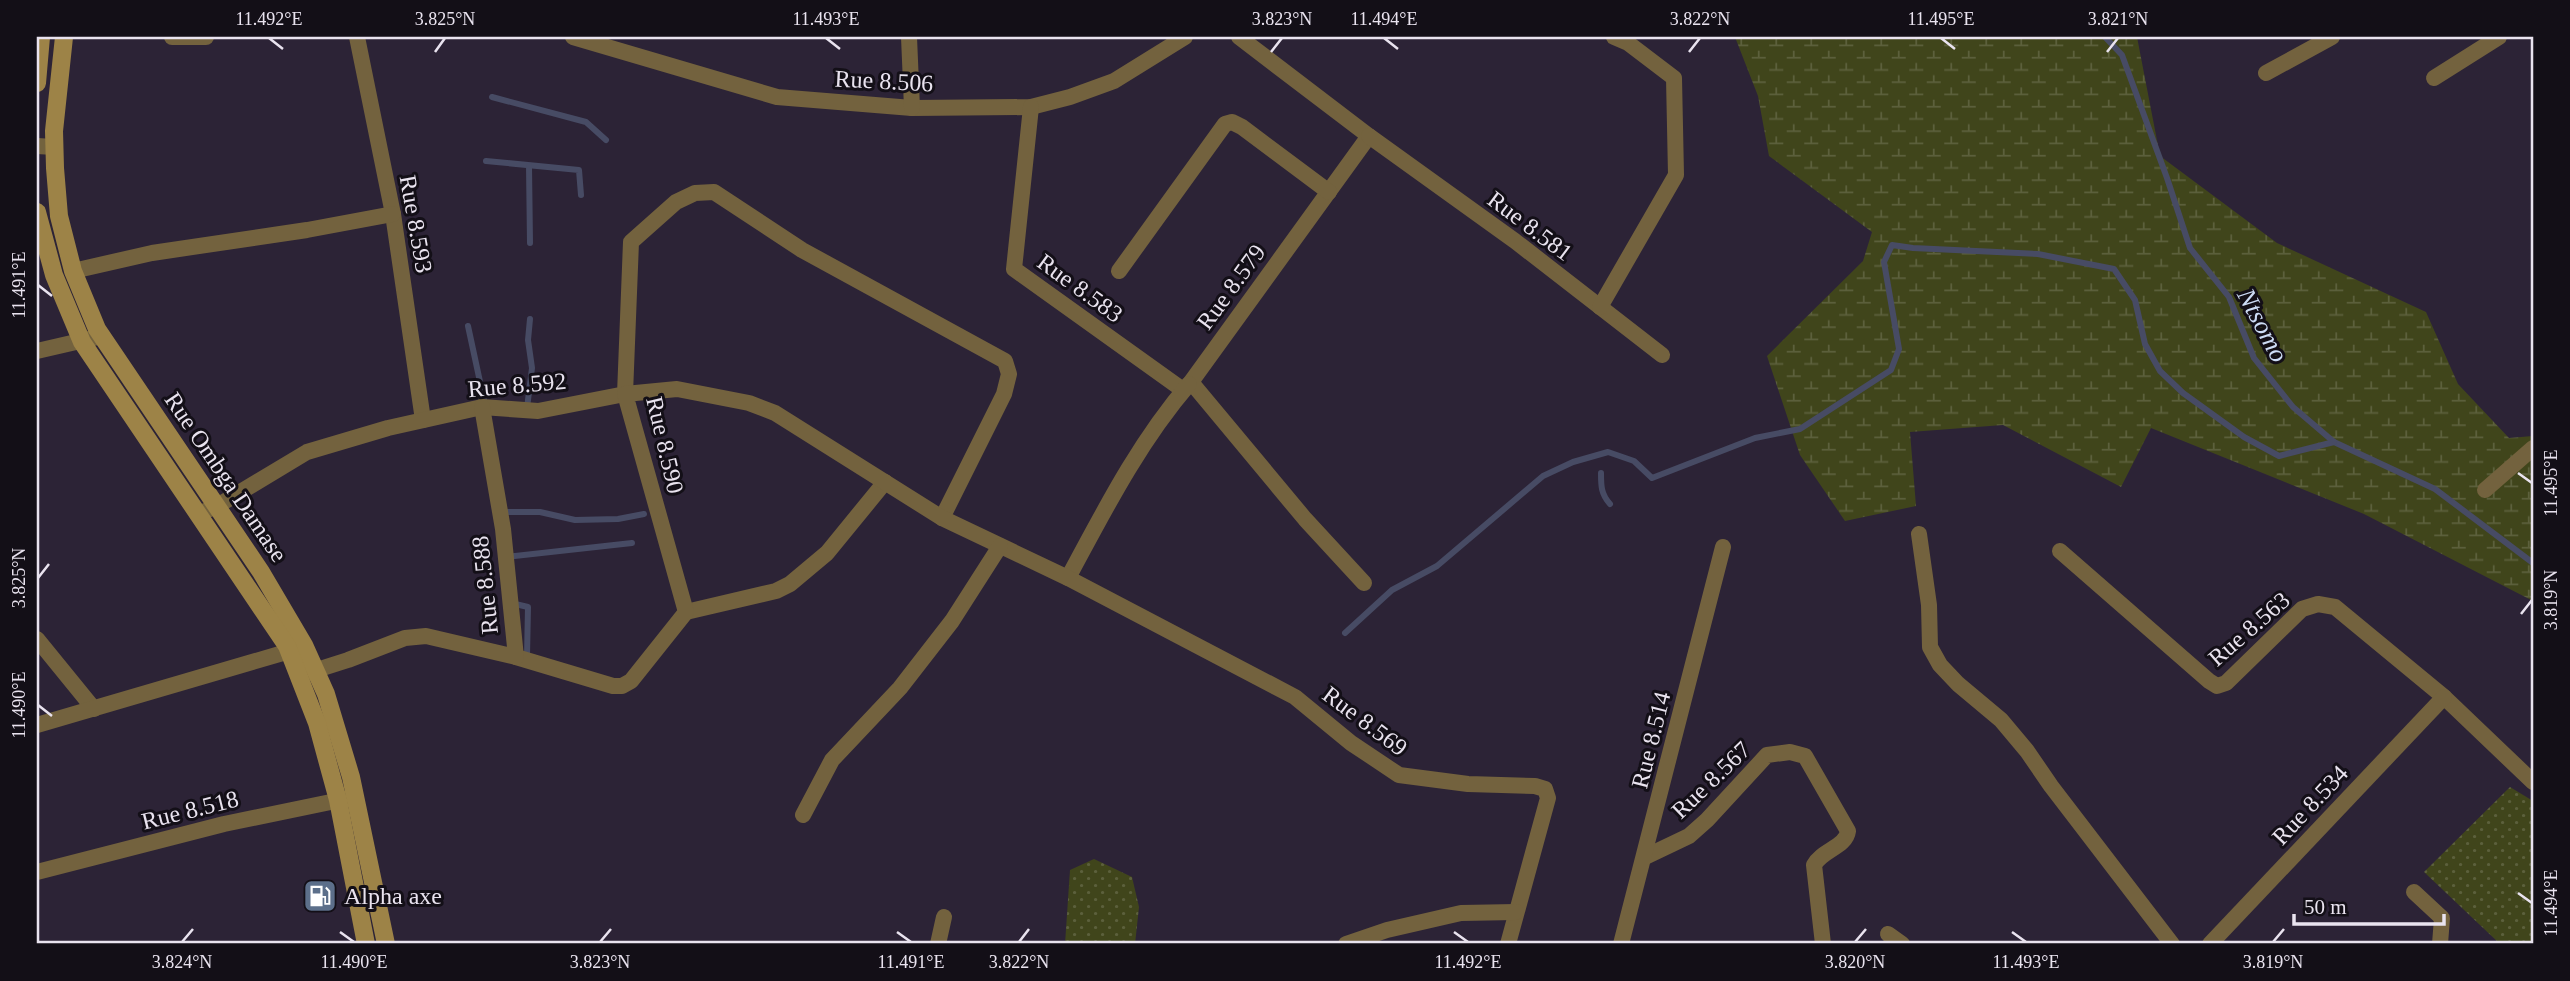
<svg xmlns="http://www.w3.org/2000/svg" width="2570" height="981" viewBox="0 0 2570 981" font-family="Georgia,serif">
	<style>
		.grass { fill: url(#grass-dots) }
		.wetland { fill: url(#wetland-marsh) }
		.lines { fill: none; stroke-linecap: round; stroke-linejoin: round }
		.stream { stroke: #474b64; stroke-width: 6 }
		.street { stroke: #73623e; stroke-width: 16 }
		.secondary { stroke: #9d8347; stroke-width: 18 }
		.ticks { fill: none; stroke: #e9e3ef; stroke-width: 2.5 }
		.labels { text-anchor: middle; stroke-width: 6; stroke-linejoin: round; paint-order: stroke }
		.street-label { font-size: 24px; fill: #e9e3ef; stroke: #130f17 }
		.poi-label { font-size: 24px; fill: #e9e3ef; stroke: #130f17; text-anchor: start }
		.water-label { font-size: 26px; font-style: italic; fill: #cddcf5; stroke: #130f17 }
		.neatline { fill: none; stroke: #e9e3ef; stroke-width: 2.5 }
		.ticks-label { font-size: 18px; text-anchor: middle; fill: #e9e3ef }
	</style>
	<defs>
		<pattern id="grass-dots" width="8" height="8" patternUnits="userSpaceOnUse" patternTransform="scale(1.75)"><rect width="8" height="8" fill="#40451b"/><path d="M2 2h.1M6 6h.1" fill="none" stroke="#5c603c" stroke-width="1.8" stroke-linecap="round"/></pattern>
		<pattern id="wetland-marsh" width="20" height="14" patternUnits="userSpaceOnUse" patternTransform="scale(1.75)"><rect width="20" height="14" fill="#40451b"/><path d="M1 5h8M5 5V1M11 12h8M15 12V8" fill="none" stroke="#5c603c"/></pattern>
	</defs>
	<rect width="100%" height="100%" fill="#2c2336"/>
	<g class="grass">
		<polygon points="2510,787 2533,801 2533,944 2500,944 2424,872"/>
		<polygon points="1094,859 1132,877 1139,907 1135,944 1065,944 1070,870"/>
	</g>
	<polygon class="wetland" points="1735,37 2137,37 2160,156 2277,243 2426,312 2458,384 2509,438 2533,436 2533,601 2364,514 2151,428 2121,487 2003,425 1910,432 1916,506 1845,521 1800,455 1767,356 1863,261 1872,232 1769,156 1758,96"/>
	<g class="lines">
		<g class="stream">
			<polyline points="2105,37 2122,55 2167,178 2190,248 2229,297 2254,358 2293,407 2334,442 2435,489 2533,563"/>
			<polyline points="492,97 586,122 606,140"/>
			<polyline points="486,161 579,170 581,195"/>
			<polyline points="529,166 530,243"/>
			<polyline points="468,326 485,405"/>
			<polyline points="527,408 532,368 528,340 530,319"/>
			<path d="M 1601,473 C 1601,486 1601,494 1610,504"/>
			<polyline points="500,512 540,512 575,520 618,519 644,514"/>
			<polyline points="505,557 632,543"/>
			<polyline points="511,603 528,607 527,656"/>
			<polyline points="1345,633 1392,590 1437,566 1543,476 1573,462 1608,452 1634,461 1652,478 1755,438 1800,429 1891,370 1899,349 1884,262 1892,245 1913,248 2038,254 2114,269 2135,300 2145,344 2160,371 2183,393 2244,437 2279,456 2334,442"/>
		</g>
		<g class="street">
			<polyline points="172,37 206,37"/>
			<polyline points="357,37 393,214 423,420"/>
			<polyline points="573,37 777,97 912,108 1031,107 1070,97 1114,81 1185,37"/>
			<polyline points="909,37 912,108"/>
			<polyline points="1239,37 1369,136 1191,382 1305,519 1364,583"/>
			<polyline points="2266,73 2332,37"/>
			<polyline points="2434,78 2499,37"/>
			<polyline points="1031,107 1014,269 1183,390"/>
			<polyline points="1369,136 1515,241 1662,355"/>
			<polyline points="37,146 54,147"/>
			<polyline points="73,271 152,253 307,230 393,214"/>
			<polyline points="1119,271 1225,124 1232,122 1242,127 1329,192"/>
			<polyline points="1600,307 1676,175 1674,78 1628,43 1614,37"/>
			<polyline points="37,351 102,336"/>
			<polyline points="2485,490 2533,448"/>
			<polyline points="198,514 217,506 307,452 388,428 482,407 538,411 625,394 631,242 676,202 695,193 714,192 802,250 1005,361 1009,374 1004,394 942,518"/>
			<polyline points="1919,534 1929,605 1930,647 1940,665 1958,684 2001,720 2027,751 2051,786 2172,944"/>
			<polyline points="2060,551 2209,681 2217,686 2226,683 2302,609 2318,604 2335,607 2444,697 2533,782"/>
			<path d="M 1068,578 C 1104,511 1139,442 1189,384"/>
			<polyline points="686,612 776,591 790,584 827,553 885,482"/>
			<polyline points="37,639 94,709"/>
			<polyline points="516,657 613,686 622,686 631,681 686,612 625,394 677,389 749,403 775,413 942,518 1068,578 1295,697 1351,743 1399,775 1468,784 1535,786 1545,789 1548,798 1508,944"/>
			<polyline points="304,674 348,660 405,638 426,636 516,657 503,529 482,407"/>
			<polyline points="37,725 300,648"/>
			<polyline points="803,815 832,760 900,688 952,621 1000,546"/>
			<path d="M 1645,857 L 1689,836 L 1707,820 L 1767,755 L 1790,752 L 1805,756 L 1848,831 C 1846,847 1822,850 1814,865 L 1823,944"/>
			<polyline points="37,872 224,824 350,798"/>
			<polyline points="2414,892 2442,918 2440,944"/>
			<polyline points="1888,934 1902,944"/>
			<polyline points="938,944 944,917"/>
			<polyline points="1346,944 1387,930 1461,913 1516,912"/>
			<polyline points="1621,944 1723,547"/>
			<polyline points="2210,944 2444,697"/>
		</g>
		<g class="secondary">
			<polyline points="64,37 54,131 55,168 59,216 73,271 97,329 261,572 304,645 326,694 351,777 386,944"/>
			<polyline points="37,83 41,37"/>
			<polyline points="37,212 54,275 82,342 287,646 317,723 338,800 366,944"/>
		</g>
	</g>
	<path class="ticks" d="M 269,38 L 283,49M 826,38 L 840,49M 1384,38 L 1398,49M 1941,38 L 1955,49M 435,52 L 445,38M 1271,52 L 1282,38M 1689,52 L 1700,38M 2107,52 L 2118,38M 38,285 L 52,296M 2518,473 L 2532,483M 38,578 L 49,564M 2521,614 L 2532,600M 38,705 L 52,716M 2518,893 L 2532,903M 340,932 L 354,942M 897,932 L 911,942M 1454,932 L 1468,942M 2012,932 L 2026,942M 182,942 L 193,929M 600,942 L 611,929M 1019,942 L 1029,929M 1855,942 L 1866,929M 2273,942 L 2284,929"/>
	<defs>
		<symbol id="fuel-square" viewBox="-11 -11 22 22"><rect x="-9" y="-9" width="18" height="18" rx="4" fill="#5c6f8a" stroke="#130f17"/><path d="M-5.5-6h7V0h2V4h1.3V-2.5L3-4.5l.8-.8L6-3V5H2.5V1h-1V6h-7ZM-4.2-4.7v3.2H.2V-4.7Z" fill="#fff"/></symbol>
	</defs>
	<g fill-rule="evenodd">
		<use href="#fuel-square" x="301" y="877" width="38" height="38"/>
	</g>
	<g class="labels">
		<g class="street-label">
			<text transform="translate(884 81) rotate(3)" y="8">Rue 8.506</text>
			<text transform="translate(416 224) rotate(80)" y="8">Rue 8.593</text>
			<text transform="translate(1530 226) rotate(37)" y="8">Rue 8.581</text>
			<text transform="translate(1231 287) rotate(-54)" y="8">Rue 8.579</text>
			<text transform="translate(1080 288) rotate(36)" y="8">Rue 8.583</text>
			<text transform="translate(517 385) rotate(-5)" y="8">Rue 8.592</text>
			<text transform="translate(665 445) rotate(77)" y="8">Rue 8.590</text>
			<text transform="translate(226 477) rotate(56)" y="8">Rue Ombga Damase</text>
			<text transform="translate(485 585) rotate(-96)" y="8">Rue 8.588</text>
			<text transform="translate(2249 629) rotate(-41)" y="8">Rue 8.563</text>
			<text transform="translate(1365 721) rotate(37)" y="8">Rue 8.569</text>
			<text transform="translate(1651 740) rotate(-76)" y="8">Rue 8.514</text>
			<text transform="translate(1711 780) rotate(-44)" y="8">Rue 8.567</text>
			<text transform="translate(2310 805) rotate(-47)" y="8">Rue 8.534</text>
			<text transform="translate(190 810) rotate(-14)" y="8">Rue 8.518</text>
		</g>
		<g class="poi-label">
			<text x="344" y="904">Alpha axe</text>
		</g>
		<g class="water-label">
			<text transform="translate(2263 325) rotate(62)" y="9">Ntsomo</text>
		</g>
	</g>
	<rect width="2570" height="981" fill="none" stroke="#130f17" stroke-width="77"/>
	<path d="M2294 914v10h150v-10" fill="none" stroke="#e9e3ef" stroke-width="3.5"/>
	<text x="2304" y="914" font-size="21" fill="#e9e3ef" stroke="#130f17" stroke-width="5" paint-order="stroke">50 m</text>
	<rect x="38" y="38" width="2494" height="904" class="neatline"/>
	<g class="ticks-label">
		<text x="269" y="25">11.492°E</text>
		<text x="445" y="25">3.825°N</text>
		<text x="826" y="25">11.493°E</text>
		<text x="1282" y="25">3.823°N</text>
		<text x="1384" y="25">11.494°E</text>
		<text x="1700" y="25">3.822°N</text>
		<text x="1941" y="25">11.495°E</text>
		<text x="2118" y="25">3.821°N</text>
		<text transform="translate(19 285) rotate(-90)" y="6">11.491°E</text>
		<text transform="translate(2551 483) rotate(-90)" y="6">11.495°E</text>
		<text transform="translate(19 578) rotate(-90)" y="6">3.825°N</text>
		<text transform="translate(2551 600) rotate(-90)" y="6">3.819°N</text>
		<text transform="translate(19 705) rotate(-90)" y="6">11.490°E</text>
		<text transform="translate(2551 903) rotate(-90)" y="6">11.494°E</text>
		<text x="182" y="968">3.824°N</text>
		<text x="354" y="968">11.490°E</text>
		<text x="600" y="968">3.823°N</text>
		<text x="911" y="968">11.491°E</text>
		<text x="1019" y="968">3.822°N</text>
		<text x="1468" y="968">11.492°E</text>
		<text x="1855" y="968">3.820°N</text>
		<text x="2026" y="968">11.493°E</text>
		<text x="2273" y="968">3.819°N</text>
	</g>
</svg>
